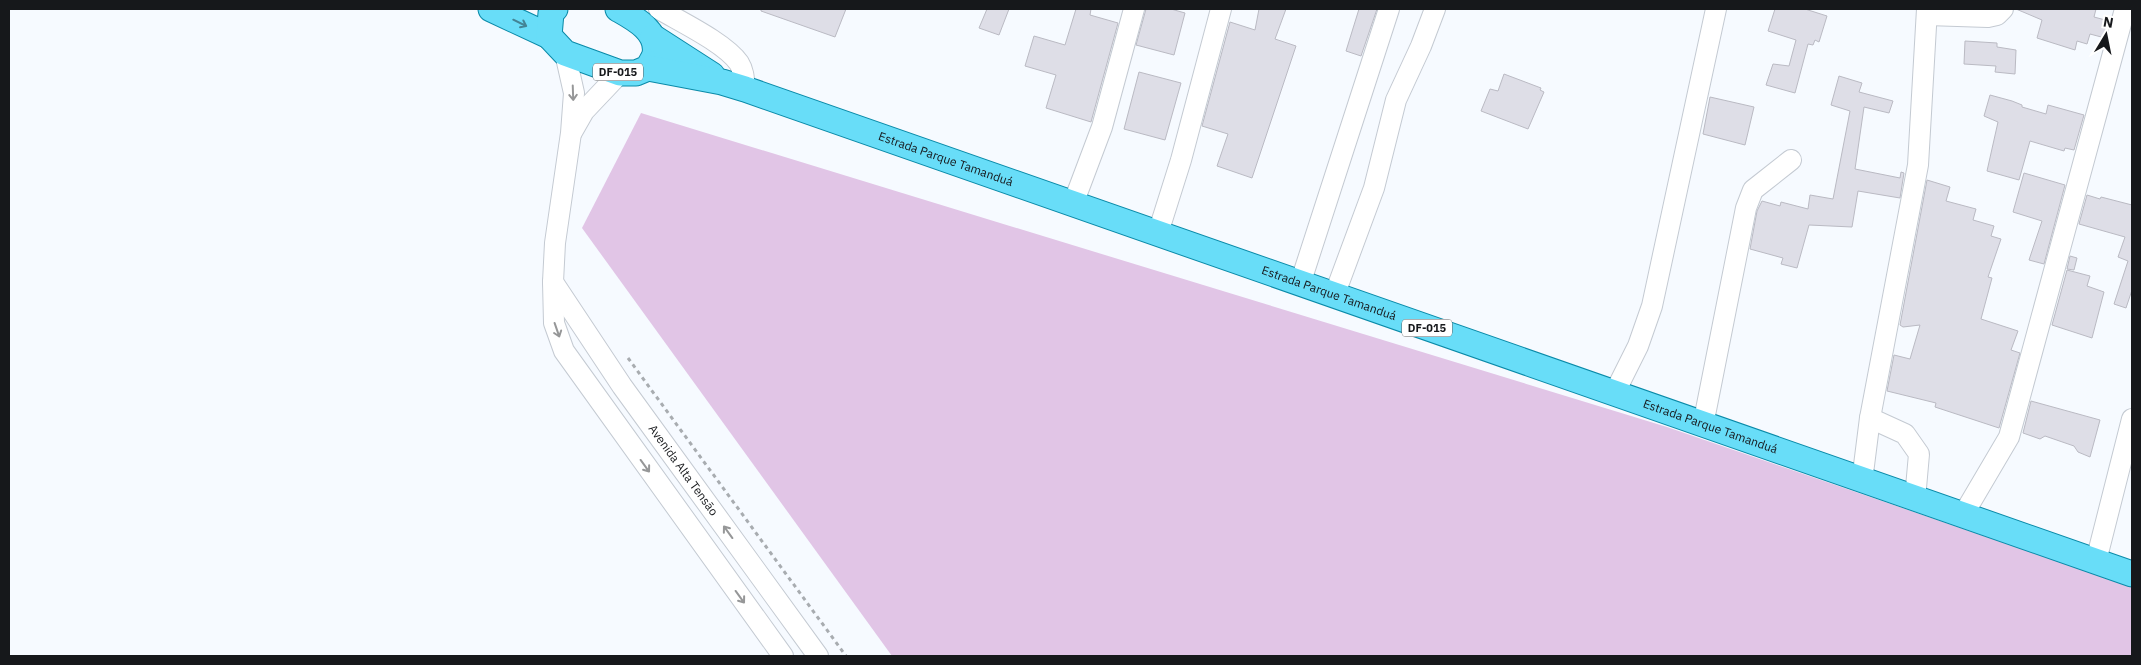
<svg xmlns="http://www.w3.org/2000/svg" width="2141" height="665" viewBox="0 0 2141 665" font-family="'IBM Plex Sans',sans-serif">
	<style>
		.green { fill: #e1c5e6 }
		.building { fill: #dedee7; stroke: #babac3 }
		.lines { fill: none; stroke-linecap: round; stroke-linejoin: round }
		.minor-casing { stroke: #c4cad2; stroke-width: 22 }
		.major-casing { stroke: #0a8aa8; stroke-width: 27 }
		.path { stroke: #a8acb0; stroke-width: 3; stroke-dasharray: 4 4; stroke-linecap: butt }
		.minor { stroke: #fff; stroke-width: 20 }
		.major { stroke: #68ddf8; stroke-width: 25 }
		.oneway { stroke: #438495 }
		.oneway2 { stroke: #969798 }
		.labels { text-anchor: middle; stroke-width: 5; stroke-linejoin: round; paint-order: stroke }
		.shield { fill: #fff; stroke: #5c5d5f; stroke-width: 1 }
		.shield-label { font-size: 11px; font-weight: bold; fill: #16181b }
		.street-label { font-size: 12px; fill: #16181b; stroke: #fff }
	</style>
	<rect width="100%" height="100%" fill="#f6faff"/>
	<polygon class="green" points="641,113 1667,427 2132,587 2132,656 892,656 582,228"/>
	<g class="building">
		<polygon points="761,9 846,9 835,37 761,11"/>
		<polygon points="987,9 1009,9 999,35 979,28"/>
		<polygon points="1076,9 1091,9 1090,15 1118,23 1091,122 1046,108 1056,75 1025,66 1034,36 1065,45"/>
		<polygon points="1146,9 1171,9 1185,13 1174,55 1136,45"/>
		<polygon points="1259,9 1286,9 1275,39 1296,46 1252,178 1217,166 1228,134 1202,126 1230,22 1255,30"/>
		<polygon points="1359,9 1377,9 1361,56 1346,51"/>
		<polygon points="1775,9 1805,9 1827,16 1819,42 1815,40 1813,45 1808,44 1795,93 1766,85 1773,64 1789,66 1796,40 1768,31"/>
		<polygon points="2016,9 2096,9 2094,17 2109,21 2105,38 2090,34 2087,44 2077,41 2075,50 2037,38 2042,20"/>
		<polygon points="1965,41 1997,43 1997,47 2016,50 2015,74 1995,72 1996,66 1964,64"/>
		<polygon points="1139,72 1181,83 1165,140 1124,129"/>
		<polygon points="1504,74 1541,88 1540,90 1544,92 1528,129 1481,111 1490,89 1498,91"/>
		<polygon points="1839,76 1862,83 1859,92 1893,101 1889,113 1864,107 1855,169 1900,178 1901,172 1904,173 1900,198 1858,191 1852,227 1809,225 1797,268 1781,264 1783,258 1750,249 1757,211 1762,201 1780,206 1781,202 1808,209 1810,195 1833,199 1850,111 1831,105"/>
		<polygon points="1990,95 2012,101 2022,105 2022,107 2046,114 2048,105 2084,115 2074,150 2065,148 2064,151 2030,141 2019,180 1987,171 1998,122 1984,116"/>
		<polygon points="1710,97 1754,107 1745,145 1703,134"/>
		<polygon points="2024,173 2065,185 2044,264 2029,260 2042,221 2013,212"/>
		<polygon points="1927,180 1950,187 1946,201 1976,209 1973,220 1994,226 1991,236 2001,239 1988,277 1992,278 1981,319 2018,331 2011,350 2020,353 1999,428 1935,407 1936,403 1887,391 1894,355 1910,359 1920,325 1903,327 1900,325"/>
		<polygon points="2087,195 2100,199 2101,197 2132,205 2132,290 2126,308 2114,304 2128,261 2118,257 2125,237 2079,224"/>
		<polygon points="2070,256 2077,258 2074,270 2067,269"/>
		<polygon points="2067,270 2090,276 2087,286 2104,292 2092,338 2052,325"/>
		<polygon points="2031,401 2100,420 2090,457 2078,452 2074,446 2045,436 2040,439 2023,433"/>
	</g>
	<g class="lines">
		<defs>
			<g id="minor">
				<path d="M 659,9 C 681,22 725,43 739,63 C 744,71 744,80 745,89"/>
				<polyline points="1927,15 1988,17 1997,15 2003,9"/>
				<polyline points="565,53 574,93 571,133 555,243 553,282 554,323 564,351 783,656"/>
				<polyline points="572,132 584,111 620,73"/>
				<polyline points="1073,204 1102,127 1134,9"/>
				<polyline points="1158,233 1181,160 1221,9"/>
				<path id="s1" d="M 553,282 L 622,386 L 818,656"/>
				<polyline points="1300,284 1389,9"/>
				<polyline points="1334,296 1374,188 1396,100 1421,46 1435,9"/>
				<polyline points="1614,394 1638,346 1652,306 1716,9"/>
				<polyline points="1870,418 1905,434 1919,454 1915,499"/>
				<polyline points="1703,425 1746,208 1753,190 1791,160"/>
				<polyline points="1862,481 1870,418 1918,165 1927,9"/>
				<polyline points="1963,515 2009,437 2125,9"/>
				<polyline points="2096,561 2132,419"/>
			</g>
			<g id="major">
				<polyline points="491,9 549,36"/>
				<path d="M 555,9 L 551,13 L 549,36 L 565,53 L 620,73 L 636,73 L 648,68 C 650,64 654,58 655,54 C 659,31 634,18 618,9"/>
				<polyline points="653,37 712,75"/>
				<path id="s2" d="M 648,68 L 722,82 L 745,89 L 2132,574"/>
			</g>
		</defs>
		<use href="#minor" class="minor-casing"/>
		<use href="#major" class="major-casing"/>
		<polyline class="path" points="628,358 846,656"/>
		<use href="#minor" class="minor"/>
		<use href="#major" class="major"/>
	</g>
	<defs><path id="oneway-shaft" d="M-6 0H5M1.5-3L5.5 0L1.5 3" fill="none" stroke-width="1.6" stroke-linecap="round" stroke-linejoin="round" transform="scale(1.25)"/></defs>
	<use class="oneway" href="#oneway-shaft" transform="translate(520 23) rotate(26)"/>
	<g class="oneway2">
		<use href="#oneway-shaft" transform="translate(573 93) rotate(88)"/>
		<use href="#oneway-shaft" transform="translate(557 330) rotate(71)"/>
		<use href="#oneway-shaft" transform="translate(645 466) rotate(54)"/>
		<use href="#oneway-shaft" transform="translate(728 532) rotate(-126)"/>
		<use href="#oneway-shaft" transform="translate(740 597) rotate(54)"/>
	</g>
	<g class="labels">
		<g class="shield">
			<rect x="593" y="63.5" width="50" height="17" rx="4"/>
			<rect x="1402" y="319.5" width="50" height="17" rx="4"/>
		</g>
		<g class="shield-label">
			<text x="618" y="76">DF-015</text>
			<text x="1427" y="332">DF-015</text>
		</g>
		<g class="street-label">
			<text dy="4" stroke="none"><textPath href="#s2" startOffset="312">Estrada Parque Tamanduá</textPath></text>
			<text dy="4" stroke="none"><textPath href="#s2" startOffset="718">Estrada Parque Tamanduá</textPath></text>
			<text dy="4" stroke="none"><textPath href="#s2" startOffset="1122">Estrada Parque Tamanduá</textPath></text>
			<text dy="4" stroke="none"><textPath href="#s1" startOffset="229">Avenida Alta Tensāo</textPath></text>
		</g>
	</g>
	<rect width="2141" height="665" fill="none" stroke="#16181b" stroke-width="20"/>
	<g transform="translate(2106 35) rotate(10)" stroke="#ffffff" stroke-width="4" paint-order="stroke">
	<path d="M0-4L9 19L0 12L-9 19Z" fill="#16181b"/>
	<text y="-8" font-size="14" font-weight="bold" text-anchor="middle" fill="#16181b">N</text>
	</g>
</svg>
